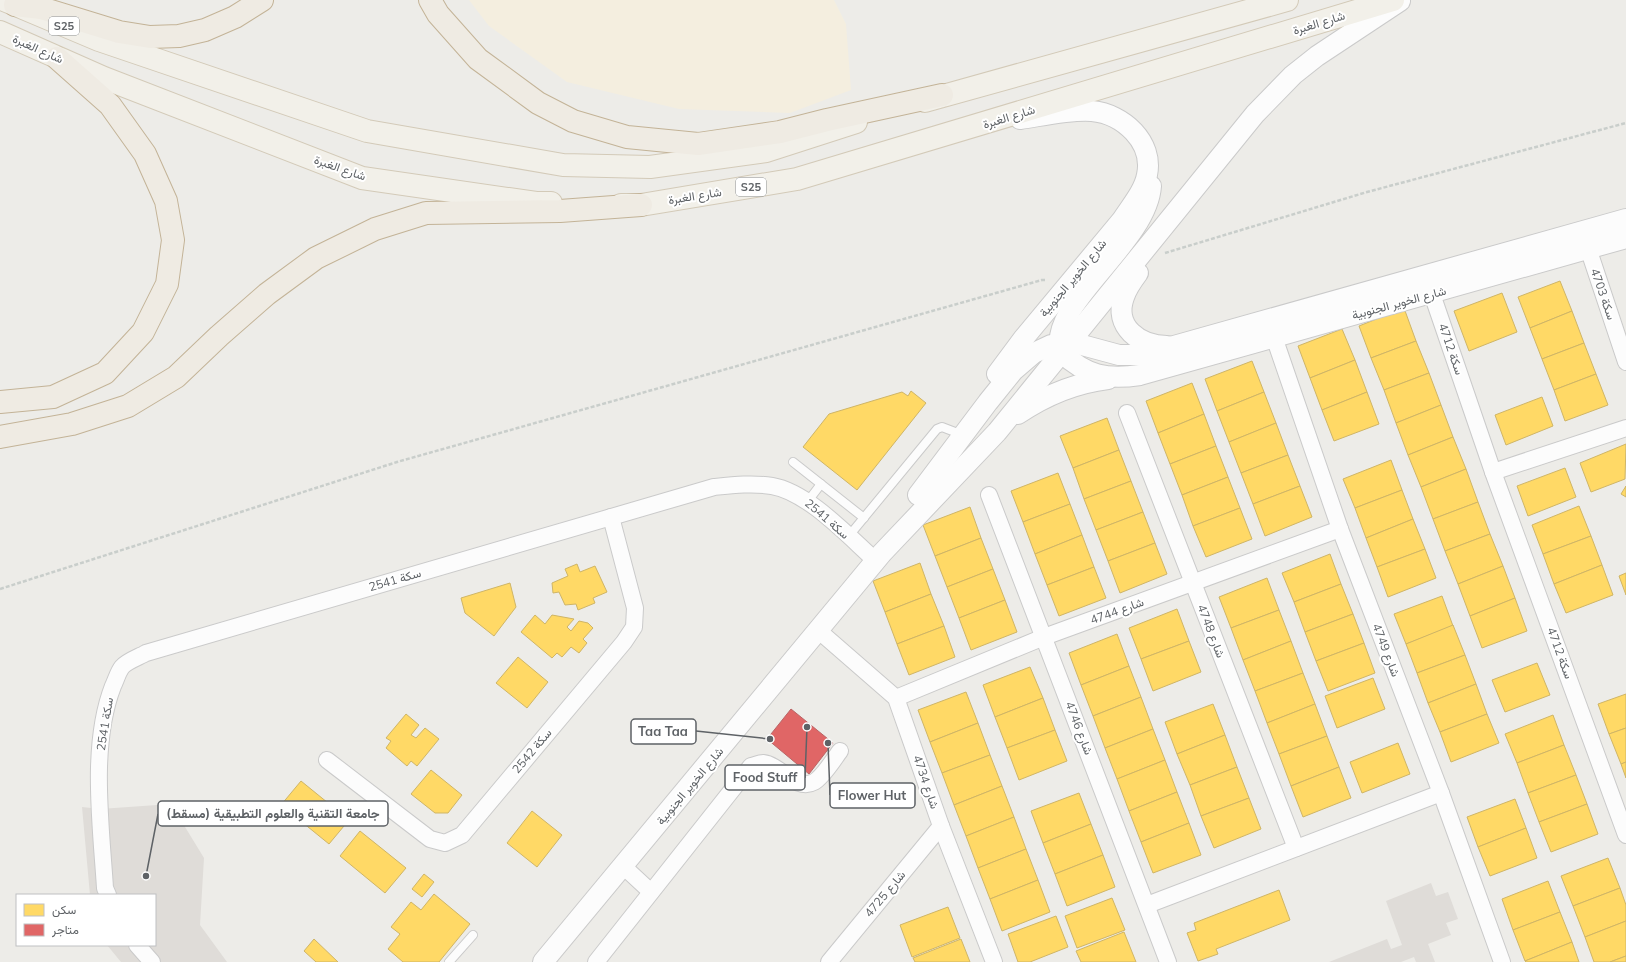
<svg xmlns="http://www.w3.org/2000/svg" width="1626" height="962" viewBox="0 0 1626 962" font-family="Mulish,Vazirmatn,sans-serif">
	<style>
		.education { fill: #dfdcd8 }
		.sand { fill: #f4eedf }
		.homes { fill: #ffd966; stroke: #cfb566 }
		.shops { fill: #e06666; stroke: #b96566 }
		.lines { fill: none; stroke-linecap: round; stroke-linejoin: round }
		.service-casing { stroke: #cacaca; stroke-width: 10 }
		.minor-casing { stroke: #cacaca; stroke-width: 18 }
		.tertiary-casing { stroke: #cacaca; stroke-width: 22 }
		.primary-casing { stroke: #d3cab8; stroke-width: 24 }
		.motorway-casing { stroke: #c3b397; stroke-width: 24 }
		.path { stroke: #c9cecb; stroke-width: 2.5; stroke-dasharray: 4 2; stroke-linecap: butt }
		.service { stroke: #fcfcfc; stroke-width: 8 }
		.minor { stroke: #fcfcfc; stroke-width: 16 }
		.tertiary { stroke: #fcfcfc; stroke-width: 20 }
		.primary { stroke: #f2f0e9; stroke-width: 22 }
		.motorway { stroke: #efebe3; stroke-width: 22 }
		.labels { text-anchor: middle; stroke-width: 4; stroke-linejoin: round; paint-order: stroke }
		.shield { fill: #fff; stroke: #8e9194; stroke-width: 1 }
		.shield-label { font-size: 11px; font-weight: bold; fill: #5e6266 }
		.street-label { font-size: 12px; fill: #5e6266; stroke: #fff }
		.leader { fill: none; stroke: #5e6266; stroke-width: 1.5 }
		.callout-dot { fill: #5e6266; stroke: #fff; stroke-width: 1.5 }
		.callout { fill: #fff; stroke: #5e6266; stroke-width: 1.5 }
		.callout-label { font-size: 13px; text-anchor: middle; font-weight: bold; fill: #5e6266 }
	</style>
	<rect width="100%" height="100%" fill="#edece8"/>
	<g class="education">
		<polygon points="171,804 204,858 200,925 227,962 121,962 107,945 155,945 155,895 90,895 82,807 100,809"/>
		<polygon points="1431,883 1436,896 1448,892 1458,919 1446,923 1451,935 1428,944 1435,962 1416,962 1414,957 1401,962 1329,962 1387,939 1391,949 1402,945 1386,901"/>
	</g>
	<polygon class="sand" points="469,0 834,0 846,24 851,90 790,113 679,109 567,82 489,26"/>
	<g class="homes">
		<polygon points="1560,281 1572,311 1530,328 1518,297"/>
		<polygon points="1502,293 1517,332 1469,351 1454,311"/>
		<polygon points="1404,308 1416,341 1371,358 1359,326"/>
		<polygon points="1572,311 1584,343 1542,359 1530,328"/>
		<polygon points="1342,329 1355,360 1310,378 1298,346"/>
		<polygon points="1416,341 1429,373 1384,390 1371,358"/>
		<polygon points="1584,343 1596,374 1554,390 1542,359"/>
		<polygon points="1355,360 1367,392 1322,410 1310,378"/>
		<polygon points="1252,361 1264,392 1217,411 1205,379"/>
		<polygon points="1429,373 1441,405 1396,423 1384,390"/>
		<polygon points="1596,374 1608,405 1565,421 1554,390"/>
		<polygon points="1192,383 1204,414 1158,433 1146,401"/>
		<polygon points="911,391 926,403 857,490 803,447 829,414 902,392 908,396"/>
		<polygon points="1264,392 1276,423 1229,442 1217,411"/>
		<polygon points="1367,392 1379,424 1334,441 1322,410"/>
		<polygon points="1542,397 1553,426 1506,445 1495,415"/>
		<polygon points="1441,405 1453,437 1408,455 1396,423"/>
		<polygon points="1204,414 1216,446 1170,464 1158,433"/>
		<polygon points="1107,418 1119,450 1073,468 1060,436"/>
		<polygon points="1276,423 1288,455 1241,473 1229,442"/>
		<polygon points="1453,437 1466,469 1421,487 1408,455"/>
		<polygon points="1626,444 1625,479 1591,492 1580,463"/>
		<polygon points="1216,446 1228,477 1182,495 1170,464"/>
		<polygon points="1119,450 1131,481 1084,499 1073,468"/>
		<polygon points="1288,455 1300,486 1253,504 1241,473"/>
		<polygon points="1391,460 1402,490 1355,508 1343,479"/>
		<polygon points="1565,468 1576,497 1528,516 1517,486"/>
		<polygon points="1466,469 1478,502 1433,519 1421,487"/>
		<polygon points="1058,473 1070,504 1023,522 1011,491"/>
		<polygon points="1228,477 1240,508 1193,526 1182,495"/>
		<polygon points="1131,481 1143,512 1096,530 1084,499"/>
		<polygon points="1300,486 1312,517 1265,536 1253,504"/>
		<polygon points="1626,486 1626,497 1621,494"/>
		<polygon points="1402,490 1413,519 1366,538 1355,508"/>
		<polygon points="1478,502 1490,534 1445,551 1433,519"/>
		<polygon points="1070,504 1082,535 1035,554 1023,522"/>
		<polygon points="1579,506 1591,536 1543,554 1532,525"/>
		<polygon points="970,507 981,538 935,556 923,525"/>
		<polygon points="1240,508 1252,539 1206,557 1193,526"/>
		<polygon points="1143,512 1155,543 1108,561 1096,530"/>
		<polygon points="1413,519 1425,549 1377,567 1366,538"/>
		<polygon points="1490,534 1503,566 1458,584 1445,551"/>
		<polygon points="1082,535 1094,567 1047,585 1035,554"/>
		<polygon points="1591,536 1602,565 1554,584 1543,554"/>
		<polygon points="981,538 993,569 947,587 935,556"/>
		<polygon points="1155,543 1167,574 1120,593 1108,561"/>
		<polygon points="1425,549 1436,578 1388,597 1377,567"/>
		<polygon points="1330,554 1341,584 1294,602 1282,573"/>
		<polygon points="920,563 931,594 885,612 873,581"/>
		<polygon points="577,564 580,572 595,566 607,592 593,598 595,603 578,610 576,604 565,605 559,592 553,593 552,583 568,576 565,569"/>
		<polygon points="1602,565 1613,595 1566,613 1554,584"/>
		<polygon points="1503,566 1515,598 1470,616 1458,584"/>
		<polygon points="1094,567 1106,598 1059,616 1047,585"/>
		<polygon points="993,569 1005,600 959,618 947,587"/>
		<polygon points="1626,573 1626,595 1619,576"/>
		<polygon points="1267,578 1279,610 1231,628 1219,597"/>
		<polygon points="510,583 516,607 494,636 465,613 461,598"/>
		<polygon points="1341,584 1353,614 1305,632 1294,602"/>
		<polygon points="931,594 944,626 897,644 885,612"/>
		<polygon points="1442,596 1453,626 1406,644 1394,614"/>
		<polygon points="1515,598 1527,631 1482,648 1470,616"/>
		<polygon points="1005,600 1017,632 971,650 959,618"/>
		<polygon points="1177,609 1189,641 1141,659 1129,628"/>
		<polygon points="1279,610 1291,641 1243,660 1231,628"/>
		<polygon points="1353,614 1364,643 1316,661 1305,632"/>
		<polygon points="535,615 545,624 552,615 574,619 567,627 571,631 579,621 588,623 593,628 583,639 587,643 579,653 571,647 562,657 557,653 552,658 521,632"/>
		<polygon points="1453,625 1465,655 1417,673 1406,644"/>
		<polygon points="944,626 955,657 909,675 897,644"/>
		<polygon points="1117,634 1129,666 1081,685 1069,653"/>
		<polygon points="1189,641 1201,672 1153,691 1141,659"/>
		<polygon points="1291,641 1303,673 1255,691 1243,660"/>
		<polygon points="1364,643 1375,673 1328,691 1316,661"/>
		<polygon points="1465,655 1476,684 1428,703 1417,673"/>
		<polygon points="518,657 548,682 527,708 496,683"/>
		<polygon points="1537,663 1550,695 1505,712 1492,680"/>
		<polygon points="1129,666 1141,697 1093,716 1081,685"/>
		<polygon points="1030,667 1043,698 995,717 983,685"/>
		<polygon points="1303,673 1315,704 1267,723 1255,691"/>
		<polygon points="1373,678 1385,709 1337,728 1325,696"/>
		<polygon points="1476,684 1487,714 1440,732 1428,703"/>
		<polygon points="966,692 978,723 930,742 918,710"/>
		<polygon points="1626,694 1626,728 1609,734 1598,704"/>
		<polygon points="1141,697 1153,729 1105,748 1093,716"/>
		<polygon points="1043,698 1055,730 1007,748 995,717"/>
		<polygon points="1213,704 1225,735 1177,754 1165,722"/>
		<polygon points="1315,704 1327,736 1279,754 1267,723"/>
		<polygon points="406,714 419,725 411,735 416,738 425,728 439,739 417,766 411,761 407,766 386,748 391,741 386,738"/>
		<polygon points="1487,714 1499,743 1451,762 1440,732"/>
		<polygon points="1553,715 1564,745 1517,763 1505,734"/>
		<polygon points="978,723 990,755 942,773 930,742"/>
		<polygon points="1626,728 1626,762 1621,764 1609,734"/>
		<polygon points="1153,729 1165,760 1117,779 1105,748"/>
		<polygon points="1055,730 1067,761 1019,780 1007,748"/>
		<polygon points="1225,735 1237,767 1190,785 1177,754"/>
		<polygon points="1327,736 1339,767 1291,786 1279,754"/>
		<polygon points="1398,743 1410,774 1362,793 1350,762"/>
		<polygon points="1564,745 1576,775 1528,793 1517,763"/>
		<polygon points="990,755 1002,786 954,805 942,773"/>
		<polygon points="1165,760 1177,792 1129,811 1117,779"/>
		<polygon points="1626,762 1626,778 1621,764"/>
		<polygon points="1237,767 1249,798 1201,816 1190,785"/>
		<polygon points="1339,767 1351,798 1303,817 1291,786"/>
		<polygon points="431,770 462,795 448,813 435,813 411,794"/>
		<polygon points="1576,775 1587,804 1539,822 1528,793"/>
		<polygon points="301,781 349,820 329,844 281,805"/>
		<polygon points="1002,786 1014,817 966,836 954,805"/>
		<polygon points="1177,792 1189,823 1141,842 1129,811"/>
		<polygon points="1079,793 1091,824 1043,843 1031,811"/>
		<polygon points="1249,798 1261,829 1214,848 1201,816"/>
		<polygon points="1515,799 1526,828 1478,847 1467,817"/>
		<polygon points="1587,804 1598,834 1551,852 1539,822"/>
		<polygon points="532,811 562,835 537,867 507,843"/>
		<polygon points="1014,817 1026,849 978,868 966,836"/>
		<polygon points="1189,823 1201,855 1153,873 1141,842"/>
		<polygon points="1091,824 1103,855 1055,874 1043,843"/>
		<polygon points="1526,828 1537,858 1490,876 1478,847"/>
		<polygon points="360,831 406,868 385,893 340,856"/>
		<polygon points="1026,849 1038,880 990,899 978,868"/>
		<polygon points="1103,855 1115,887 1067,906 1055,874"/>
		<polygon points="1608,858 1620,888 1573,906 1561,876"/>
		<polygon points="424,874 434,882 422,897 412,889"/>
		<polygon points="1038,880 1050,912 1002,931 990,899"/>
		<polygon points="1548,881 1560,912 1513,930 1502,899"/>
		<polygon points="1620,888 1626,905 1626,921 1585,937 1573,906"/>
		<polygon points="1279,890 1290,920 1216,949 1218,954 1198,961 1187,933 1196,930 1194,923"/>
		<polygon points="434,894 470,924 439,962 403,962 388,949 400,934 391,927 411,902 421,910"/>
		<polygon points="1112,898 1125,930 1077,948 1065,916"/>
		<polygon points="948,907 960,938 912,957 900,925"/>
		<polygon points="1560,912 1572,942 1525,961 1513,930"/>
		<polygon points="1056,916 1068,947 1030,962 1018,962 1008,934"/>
		<polygon points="1626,921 1626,956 1610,962 1594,962 1585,937"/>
		<polygon points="1124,932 1136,962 1081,962 1076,951"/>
		<polygon points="314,939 338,962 316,962 304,951"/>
		<polygon points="961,939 970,962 915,962 913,958"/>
		<polygon points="1572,942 1579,962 1526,962 1525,961"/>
		<polygon points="1626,956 1626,962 1610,962"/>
	</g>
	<polygon class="shops" points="791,709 833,743 809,774 767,739"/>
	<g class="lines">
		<defs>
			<g id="service">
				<polyline points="793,462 864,518"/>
				<polyline points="808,501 821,484"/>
				<polyline points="848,537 937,429 942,427 955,432"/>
				<polyline points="449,962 473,935"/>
			</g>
			<g id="minor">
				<polyline points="1588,248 1626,362"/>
				<polyline points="1432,294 1493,472 1626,835"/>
				<polyline points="1274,337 1340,529 1441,793 1502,962"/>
				<polyline points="1127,413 1296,848"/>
				<polyline points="1493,472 1626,428"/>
				<polyline points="989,495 1168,962"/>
				<polyline points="819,631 896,698 941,826 994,962"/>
				<polyline points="896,698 1044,637 1340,529"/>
				<polyline points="327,760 430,839 445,843 462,835 624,642 634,627 635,608 611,517"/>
				<polyline points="623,866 651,892"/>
				<path d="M 108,895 L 105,888 C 101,825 90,745 113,686 C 116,680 118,672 122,667 C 127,661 139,657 146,653 L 714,487 C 734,485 753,483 772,486 C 808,492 849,537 876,561"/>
				<polyline points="1147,905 1441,793"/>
				<polyline points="137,945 152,962"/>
				<path d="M 596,962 L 751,766 C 755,765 760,763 763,763 C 781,765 796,792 814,782 C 823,777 834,759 840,751"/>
				<polyline points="829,962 941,826"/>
			</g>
			<g id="tertiary">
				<path d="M 1138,273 C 1132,281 1127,288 1124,297 C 1113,327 1140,346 1167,346"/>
				<path d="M 1061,352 C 1086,376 1107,380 1140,375 L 1626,238"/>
				<path d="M 1061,352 C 1046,305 1147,244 1151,186"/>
				<path d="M 997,374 L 1023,339 L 1122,220 C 1131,206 1144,191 1147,175 C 1154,142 1123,114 1092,111 C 1072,109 1041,116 1020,119"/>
				<path d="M 1018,414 C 1046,395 1075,383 1108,379"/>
				<polyline points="918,495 988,402 1013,371 1034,353 1051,345 1063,343 1082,345 1119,355 1142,355 1626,219"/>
				<polyline points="543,962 882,553 997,432 1255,114 1293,75 1317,56 1400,1"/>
			</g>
			<g id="primary">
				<polyline points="4,0 99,40 367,131 563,165 650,167 766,151 856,122"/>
				<polyline points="0,32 104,78 362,178 536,203 551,203"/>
				<polyline points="925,101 1287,0"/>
				<polyline points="621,205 641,205 797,179 1393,0"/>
			</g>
			<g id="motorway">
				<polyline points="430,0 438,14 478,59 538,103 573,121 627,137 698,144 780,132 827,120 942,95"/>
				<polyline points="15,5 41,8 119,32 150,37 179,36 205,30 235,17 262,0"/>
				<polyline points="0,402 53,397 105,373 143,332 167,284 173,240 166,201 145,154 110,105 57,58"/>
				<polyline points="0,437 72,424 128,406 176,377 219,336 267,294 316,258 375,229 426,213 560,211 641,205"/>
			</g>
		</defs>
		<use href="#service" class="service-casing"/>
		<use href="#minor" class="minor-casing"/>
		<use href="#tertiary" class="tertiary-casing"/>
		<use href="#primary" class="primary-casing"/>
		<use href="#motorway" class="motorway-casing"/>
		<g class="path">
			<polyline points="1165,253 1367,192 1626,123"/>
			<polyline points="0,589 397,462 1042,280 1046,280"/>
		</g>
		<use href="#service" class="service"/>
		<use href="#minor" class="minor"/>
		<use href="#tertiary" class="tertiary"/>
		<use href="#primary" class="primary"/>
		<use href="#motorway" class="motorway"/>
	</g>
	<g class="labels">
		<g class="shield">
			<rect x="49" y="17" width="30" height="18" rx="3"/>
			<rect x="736" y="178" width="30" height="18" rx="3"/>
		</g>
		<g class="shield-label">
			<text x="64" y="30">S25</text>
			<text x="751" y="191">S25</text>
		</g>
		<g class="street-label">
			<text transform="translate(1319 23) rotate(-17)" y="4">شارع الغبرة</text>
			<text transform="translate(38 49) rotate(24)" y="4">شارع الغبرة</text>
			<text transform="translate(1009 117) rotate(-17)" y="4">شارع الغبرة</text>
			<text transform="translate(340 168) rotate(19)" y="4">شارع الغبرة</text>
			<text transform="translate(695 196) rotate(-9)" y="4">شارع الغبرة</text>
			<text transform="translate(1073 278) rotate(-50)" y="4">شارع الخوير الجنوبية</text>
			<text transform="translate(1603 294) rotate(71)" y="4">4703 سكة</text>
			<text transform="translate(1399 303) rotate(-15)" y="4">شارع الخوير الجنوبية</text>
			<text transform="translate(1451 349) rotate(71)" y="4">سكة 4712</text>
			<text transform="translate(827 519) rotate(41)" y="4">سكة 2541</text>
			<text transform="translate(395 580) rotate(-16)" y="4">سكة 2541</text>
			<text transform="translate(1117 611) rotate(-20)" y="4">4744 شارع</text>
			<text transform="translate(1211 631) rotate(69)" y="4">4748 شارع</text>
			<text transform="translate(1386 650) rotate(69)" y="4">4749 شارع</text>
			<text transform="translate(1560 653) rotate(70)" y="4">سكة 4712</text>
			<text transform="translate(105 724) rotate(-81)" y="4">سكة 2541</text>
			<text transform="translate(1079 728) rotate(69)" y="4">4746 شارع</text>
			<text transform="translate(532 751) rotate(-50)" y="4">سكة 2542</text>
			<text transform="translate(926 782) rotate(71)" y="4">4734 شارع</text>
			<text transform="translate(690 786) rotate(-50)" y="4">شارع الخوير الجنوبية</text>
			<text transform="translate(885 894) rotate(-50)" y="4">4725 شارع</text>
		</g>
	</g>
	<path class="leader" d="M770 739L696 731M807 727L805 778M828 743L830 795M146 876L158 814"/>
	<g class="callout-dot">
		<circle cx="770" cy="739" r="4"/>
		<circle cx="807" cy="727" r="4"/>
		<circle cx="828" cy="743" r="4"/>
		<circle cx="146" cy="876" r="4"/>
	</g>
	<g class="callout">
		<rect x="631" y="719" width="65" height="25" rx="4"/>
		<rect x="725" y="765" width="80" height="25" rx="4"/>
		<rect x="830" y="783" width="85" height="25" rx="4"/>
		<rect x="158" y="801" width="230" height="25" rx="4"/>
	</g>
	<g class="callout-label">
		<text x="663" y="736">Taa Taa</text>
		<text x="765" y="782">Food Stuff</text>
		<text x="872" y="800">Flower Hut</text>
		<text x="273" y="818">(جامعة التقنية والعلوم التطبيقية (مسقط</text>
	</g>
	<rect x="16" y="894" width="140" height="52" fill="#ffffff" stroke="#bfc0c2"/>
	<rect x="24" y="904" width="20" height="12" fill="#ffd966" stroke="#bfc0c2"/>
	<text x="52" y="914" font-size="12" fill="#5e6266">سكن</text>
	<rect x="24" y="924" width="20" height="12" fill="#e06666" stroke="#bfc0c2"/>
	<text x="52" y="934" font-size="12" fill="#5e6266">متاجر</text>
</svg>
